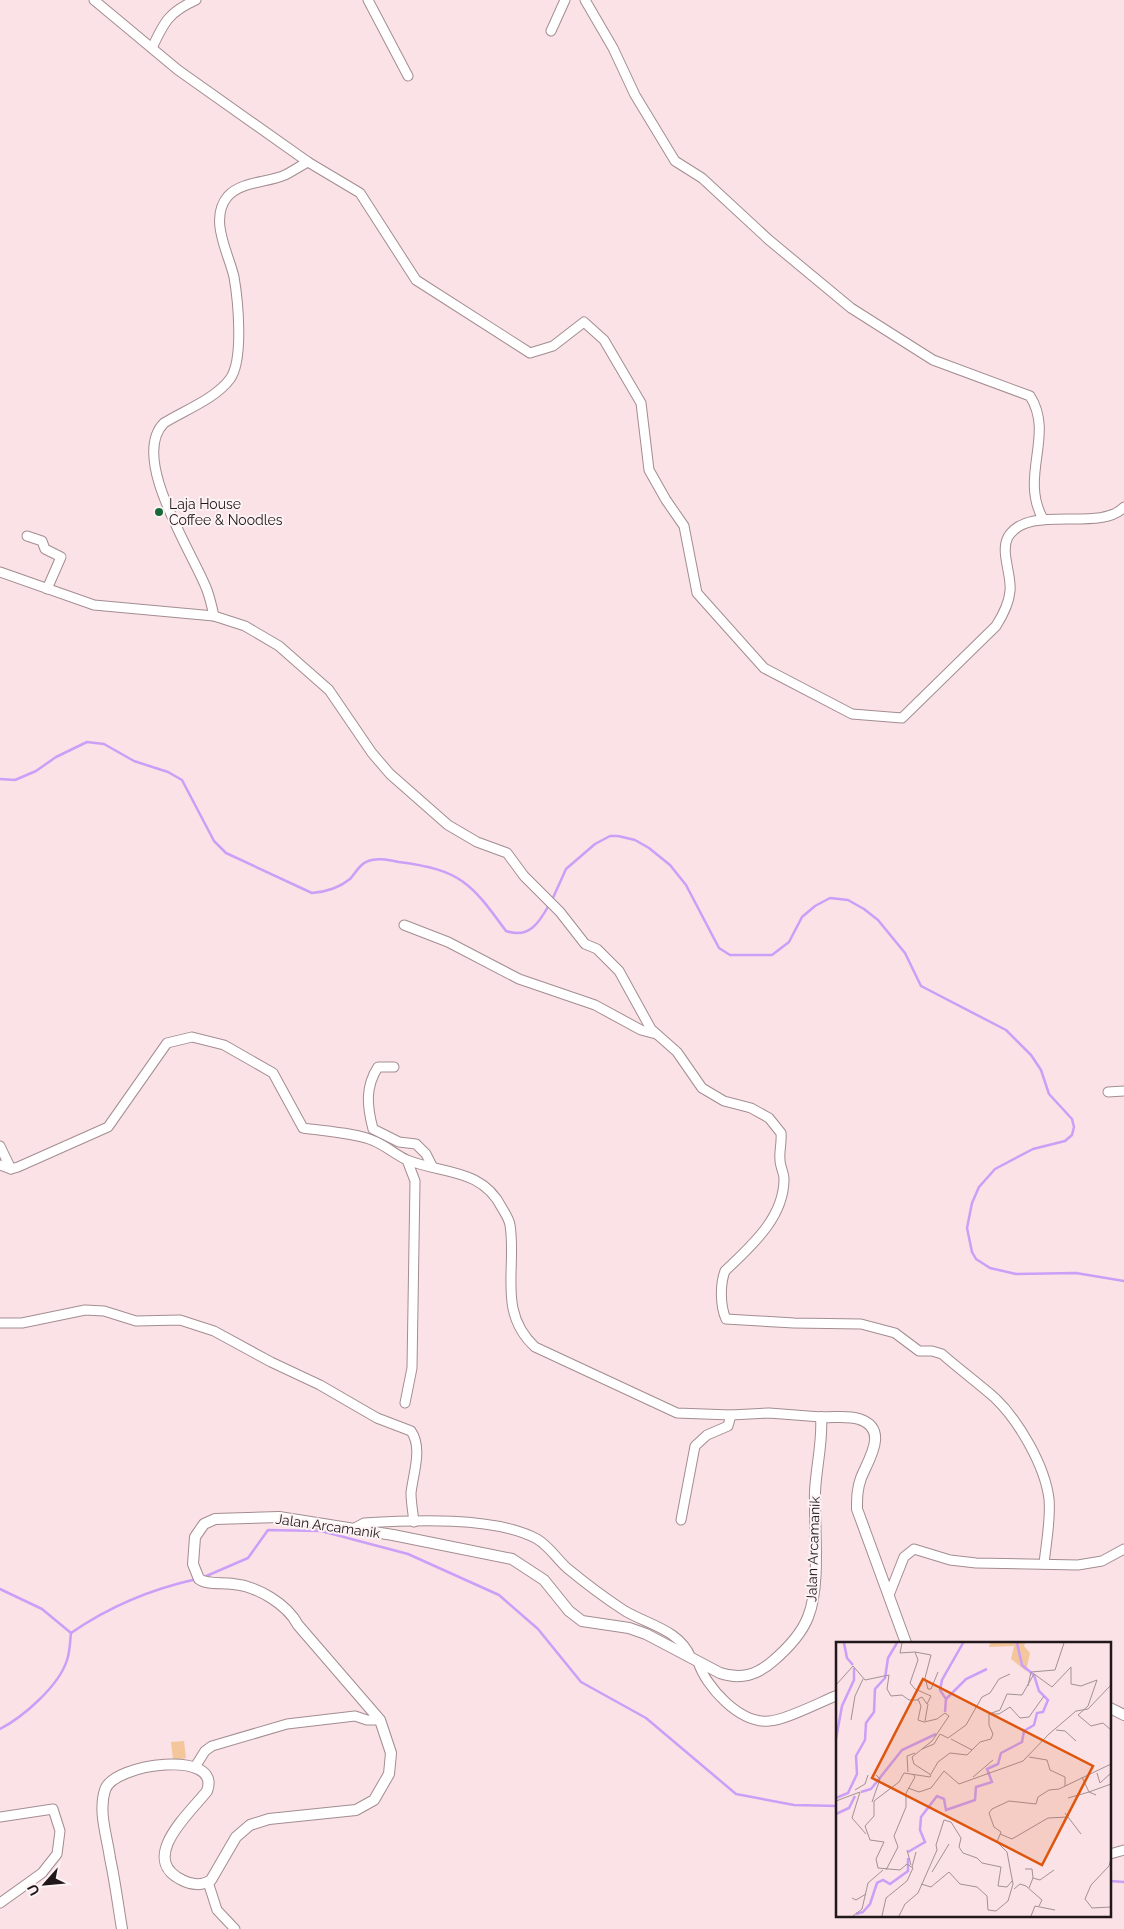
<svg xmlns="http://www.w3.org/2000/svg" width="1124" height="1929" viewBox="0 0 1124 1929" font-family="Raleway,sans-serif">
	<style>
		.green { fill: #f4c69c }
		.lines { fill: none; stroke-linecap: round; stroke-linejoin: round }
		.stream { stroke: #cb9ff7; stroke-width: 2.5 }
		.minor-casing { stroke: #a38d91; stroke-width: 11 }
		.tertiary-casing { stroke: #a38d91; stroke-width: 12 }
		.minor { stroke: #fff; stroke-width: 9 }
		.tertiary { stroke: #fff; stroke-width: 10 }
		.poi-dot { fill: #196838; stroke: #fdf3f5; stroke-width: 2 }
		.labels { text-anchor: middle; stroke-width: 4; stroke-linejoin: round; paint-order: stroke }
		.poi-label { font-size: 14px; fill: #20181a; stroke: #fdf3f5; text-anchor: start }
		.street-label { font-size: 14px; fill: #20181a; stroke: #fdf3f5 }
		.inset-river { fill: none; stroke: #cb9ff7; stroke-width: 2.5 }
		.inset-road { fill: none; stroke: #a39194; stroke-width: 1 }
		.view { fill: #de560d; fill-opacity: 0.15; stroke: #de560d; stroke-width: 2.5 }
		.inset-edge { fill: none; stroke: #20181a; stroke-width: 2.5 }
	</style>
	<rect width="100%" height="100%" fill="#fae2e6"/>
	<polygon class="green" points="184,1741 186,1758 173,1760 171,1742"/>
	<g class="lines">
		<g class="stream">
			<path d="M 0,779 L 15,780 L 36,771 L 56,757 L 87,742 L 104,744 L 134,761 L 168,772 L 182,780 L 214,841 L 226,853 L 312,893 C 325,892 339,888 350,879 C 355,874 359,865 366,862 C 376,857 389,860 399,862 C 461,870 471,883 506,931 C 529,939 539,923 549,905"/>
			<polyline points="552,900 566,869 595,844 610,836 618,836 635,840 649,848 670,865 686,885 719,948 730,955 772,955 789,942 802,917 815,906 830,898 848,900 864,909 878,920 905,953 921,986 1006,1030 1031,1055 1041,1070 1049,1094 1072,1119 1074,1127 1072,1135 1065,1141 1033,1149 995,1169 979,1187 972,1203 967,1228 972,1252 976,1259 990,1268 1016,1274 1076,1273 1124,1281"/>
			<polyline points="204,1577 248,1558 268,1530 321,1531 408,1554 499,1595 538,1629 581,1682 646,1718 736,1794 794,1805 838,1806"/>
			<polyline points="0,1589 42,1609 71,1633"/>
			<path d="M 0,1729 C 23,1717 59,1686 67,1660 C 70,1652 70,1641 71,1633 C 110,1606 151,1589 197,1579"/>
			<polyline points="1110,1881 1124,1882"/>
		</g>
		<defs>
			<g id="minor">
				<path d="M 94,0 L 178,70 L 308,162 L 360,193 L 416,280 L 530,353 L 553,346 L 584,322 L 604,340 L 641,403 L 649,470 L 666,500 L 684,526 L 697,593 L 764,668 L 852,714 L 902,718 L 996,626 C 1003,615 1009,604 1010,591 C 1012,575 1000,552 1008,537 C 1028,503 1100,533 1124,507"/>
				<polyline points="368,0 408,76"/>
				<path d="M 585,0 L 613,48 L 635,95 L 675,161 L 702,178 L 769,240 L 851,308 L 933,360 L 1030,396 C 1055,435 1019,476 1043,519"/>
				<polyline points="551,31 565,0"/>
				<path d="M 152,48 C 164,22 169,12 196,0"/>
				<polyline points="27,536 42,541 45,549 61,557 47,589"/>
				<path d="M 0,572 L 94,605 L 214,616 L 245,626 L 279,646 L 329,690 L 372,753 L 390,774 L 448,825 L 477,842 L 507,853 L 524,876 L 560,912 L 585,944 L 597,949 L 619,971 L 651,1029 L 677,1052 L 702,1088 L 724,1101 L 751,1108 L 769,1118 L 781,1133 C 782,1142 779,1151 780,1160 C 780,1166 784,1173 784,1179 C 784,1218 751,1246 725,1271 C 720,1284 720,1306 726,1319 L 794,1323 L 861,1324 L 895,1333 L 919,1351 L 932,1351 L 942,1354 C 959,1369 978,1383 995,1398 C 1019,1421 1045,1466 1049,1499 C 1051,1520 1046,1543 1044,1564"/>
				<path d="M 214,616 C 212,607 210,598 207,590 C 193,553 129,458 164,423 C 185,410 215,399 230,379 C 244,360 238,300 234,277 C 229,254 208,219 228,196 C 242,181 267,183 285,175 C 293,171 300,166 308,162"/>
				<polyline points="404,925 448,942 519,979 595,1005 641,1030 656,1034"/>
				<path d="M 394,1067 L 378,1067 C 365,1087 367,1106 373,1129 L 399,1142 L 416,1144 L 426,1154 L 432,1166"/>
				<polyline points="1108,1092 1124,1091"/>
				<polyline points="0,1146 11,1169"/>
				<path d="M 0,1165 L 11,1169 L 18,1167 L 108,1127 L 167,1043 L 192,1037 L 224,1045 L 273,1073 L 303,1128 C 322,1131 358,1133 374,1141 C 386,1146 396,1155 407,1160 C 442,1174 482,1168 502,1208 C 505,1213 509,1219 510,1225 C 517,1268 497,1312 535,1347 L 677,1413 L 731,1415 L 769,1413 L 821,1417"/>
				<path d="M 0,1323 L 22,1323 L 85,1310 L 104,1311 L 136,1321 L 180,1320 L 214,1331 L 271,1362 L 320,1385 L 377,1418 L 411,1431 C 423,1448 413,1474 411,1493 C 411,1502 413,1513 414,1522"/>
				<polyline points="405,1403 412,1368 415,1181 407,1160"/>
				<polyline points="681,1520 695,1446 707,1435 728,1426 731,1415"/>
				<path d="M 351,1530 L 364,1523 C 411,1520 495,1516 537,1539 C 549,1546 557,1559 567,1568 C 585,1583 605,1598 625,1611 C 649,1625 680,1630 691,1658"/>
				<polyline points="889,1595 904,1557 914,1549 950,1560 976,1563 1078,1565 1102,1561 1124,1549"/>
				<path d="M 698,1662 C 706,1687 740,1724 769,1721 C 786,1720 820,1702 838,1695"/>
				<polyline points="195,1767 205,1751 212,1746 287,1724 355,1716 367,1720 380,1720"/>
				<polyline points="0,1817 53,1809 60,1831 57,1854 42,1873 0,1903"/>
				<polyline points="1110,1854 1124,1850"/>
				<polyline points="208,1882 217,1910 235,1929"/>
			</g>
			<g id="tertiary">
				<polyline points="1110,1708 1124,1715"/>
				<path d="M 122,1929 C 118,1905 115,1881 110,1858 C 107,1836 98,1812 105,1790 C 113,1763 223,1749 207,1791 C 192,1811 137,1858 182,1880 C 191,1885 203,1886 211,1880 L 236,1837 L 250,1825 L 269,1819 L 356,1810 L 374,1800 L 389,1774 L 391,1753 L 380,1720 L 298,1625 C 287,1604 257,1586 233,1584 C 223,1582 207,1585 199,1579 L 193,1564 L 195,1537 L 204,1524 L 215,1519 L 279,1517 L 393,1535 L 512,1559 L 544,1580 L 569,1611 L 582,1621 L 629,1628 L 646,1634 L 720,1673 C 741,1680 757,1675 773,1661 C 787,1649 801,1635 808,1617 C 821,1585 814,1528 815,1492 C 816,1467 823,1441 821,1417 C 834,1418 846,1415 859,1419 C 890,1429 868,1460 861,1478 C 857,1489 857,1498 857,1509 L 906,1643"/>
			</g>
		</defs>
		<use href="#minor" class="minor-casing"/>
		<use href="#tertiary" class="tertiary-casing"/>
		<use href="#minor" class="minor"/>
		<use href="#tertiary" class="tertiary"/>
	</g>
	<circle class="poi-dot" cx="159" cy="512" r="5"/>
	<g class="labels">
		<g class="poi-label">
			<text x="169" y="509">Laja House<tspan x="169" dy="16">Coffee &amp; Noodles</tspan></text>
		</g>
		<g class="street-label">
			<text transform="translate(328 1526) rotate(8)" y="5">Jalan Arcamanik</text>
			<text transform="translate(813 1549) rotate(-88)" y="5">Jalan Arcamanik</text>
		</g>
	</g>
	<g transform="translate(836 1642)">
		<rect width="275" height="275" fill="#fae2e6"/>
		<path d="M 154,1 L 210,1 L 189,1 L 188,4 L 194,11 L 190,29 L 175,17 L 178,4 L 153,5 Z" fill="#f4c69c"/>
		<path class="inset-river" d="M 8,1 L 11,16 L 17,23M 110,57 L 130,37 L 151,27M 109,70 L 110,57 L 104,48 L 106,38 L 127,1M 0,97 L 6,64 L 18,38 L 18,26M 25,150 L 35,147 L 66,108 L 100,92M 0,156 L 12,151 L 21,132 L 20,114 L 29,98 L 30,81 L 38,70 L 39,47 L 49,36 L 52,16 L 61,1M 0,172 L 13,166 L 19,154M 72,210 L 89,200 L 84,188 L 85,175 L 101,154 L 108,157 L 110,168 L 139,158 L 140,145 L 156,140 L 151,127 L 162,122 L 165,111 L 186,100 L 188,89 L 198,83 L 201,71 L 207,70 L 212,58 L 203,49 L 198,33 L 186,23 L 181,1M 20,272 L 27,270 L 34,262 L 41,241 L 47,238 L 54,242 L 72,229 L 72,216"/>
		<path class="inset-road" d="M 79,10 L 95,13 L 89,36 L 92,47 L 95,47 L 102,30M 0,43 L 17,24 L 29,38 L 53,33 L 51,47 L 55,54 L 66,53 L 73,58 L 82,58M 192,44 L 195,30 L 219,28 L 228,1M 153,72 L 163,72 L 174,65 L 184,76 L 193,75 L 208,54M 15,78 L 19,54 L 27,37M 89,79 L 92,62M 220,88 L 229,89 L 240,99M 104,92 L 112,96 L 130,83 L 146,55 L 154,51 L 163,37 L 174,32M 115,97 L 136,108M 86,107 L 98,102 L 104,92M 193,115 L 211,118 L 214,128 L 229,135 L 229,144M 72,130 L 71,114 L 79,111M 261,131 L 264,141 L 275,131M 95,132 L 102,120 L 114,111 L 131,113 L 144,100 L 155,97 L 157,92 L 153,83 L 153,72 L 164,68 L 171,52 L 186,53 L 198,32 L 216,45 L 235,25 L 235,42 L 245,44 L 261,38 L 252,64 L 242,73 L 255,84 L 267,81 L 275,88M 137,135 L 157,118M 246,135 L 253,150 L 275,142M 72,146 L 83,150 L 95,146 L 108,129 L 123,142 L 187,119 L 213,92 L 240,69 L 252,67 L 275,43M 19,148 L 29,142 L 32,133M 232,156 L 253,150 L 260,153M 0,159 L 24,150 L 16,176 L 30,192M 36,160 L 44,137 L 40,133M 232,175 L 245,192M 164,192 L 176,197 L 212,176 L 232,175 L 229,171M 71,208 L 75,223M 275,217 L 273,224 L 255,243 L 249,257 L 256,266 L 275,265M 76,225 L 80,210M 189,227 L 196,227 L 197,236M 50,228 L 62,205 L 58,194 L 70,165 L 70,151 L 79,135 L 77,132M 96,230 L 113,202M 85,242 L 95,245 L 113,230 L 124,242 L 141,245 L 151,254 L 152,268M 193,246 L 197,236 L 204,238 L 218,228M 178,247 L 184,242 L 190,244 L 206,258 L 203,264M 16,256 L 20,258 L 30,252M 152,268 L 160,269 L 172,259 L 177,242 L 171,210 L 161,200 L 165,190 L 158,185 L 153,171 L 156,167 L 173,159 L 200,162 L 202,155 L 213,148 L 223,147 L 275,122M 17,274 L 26,267 L 32,241 L 47,228M 46,274 L 50,256 L 71,239 L 77,226 L 71,222 L 64,228 L 42,226 L 40,217 L 48,200 L 34,198 L 29,184 L 38,174 L 38,159 L 63,140 L 68,131 L 94,135 L 95,133 L 78,122 L 76,115 L 96,99 L 113,74 L 109,71 L 101,77 L 88,80 L 82,78 L 85,64 L 82,57 L 86,55 L 91,62 L 95,54 L 79,47 L 74,41 L 82,18 L 79,10 L 64,11 L 66,1M 63,274 L 69,262 L 82,251 L 101,208 L 100,203 L 108,178 L 115,180 L 125,196 L 123,205 L 127,211 L 141,216 L 146,221 L 165,225 L 162,244 L 171,245 L 176,239M 195,274 L 199,264 L 219,268"/>
		<path class="view" d="M 87,37 L 257,124 L 206,223 L 36,136 Z"/>
		<rect width="275" height="275" class="inset-edge"/>
	</g>
	<g transform="translate(45 1884) rotate(243)" stroke="#fdf3f5" stroke-width="4" paint-order="stroke">
	<path d="M0-4L9 19L0 12L-9 19Z" fill="#20181a"/>
	<text y="-8" font-size="14" font-weight="bold" text-anchor="middle" fill="#20181a">U</text>
	</g>
</svg>
